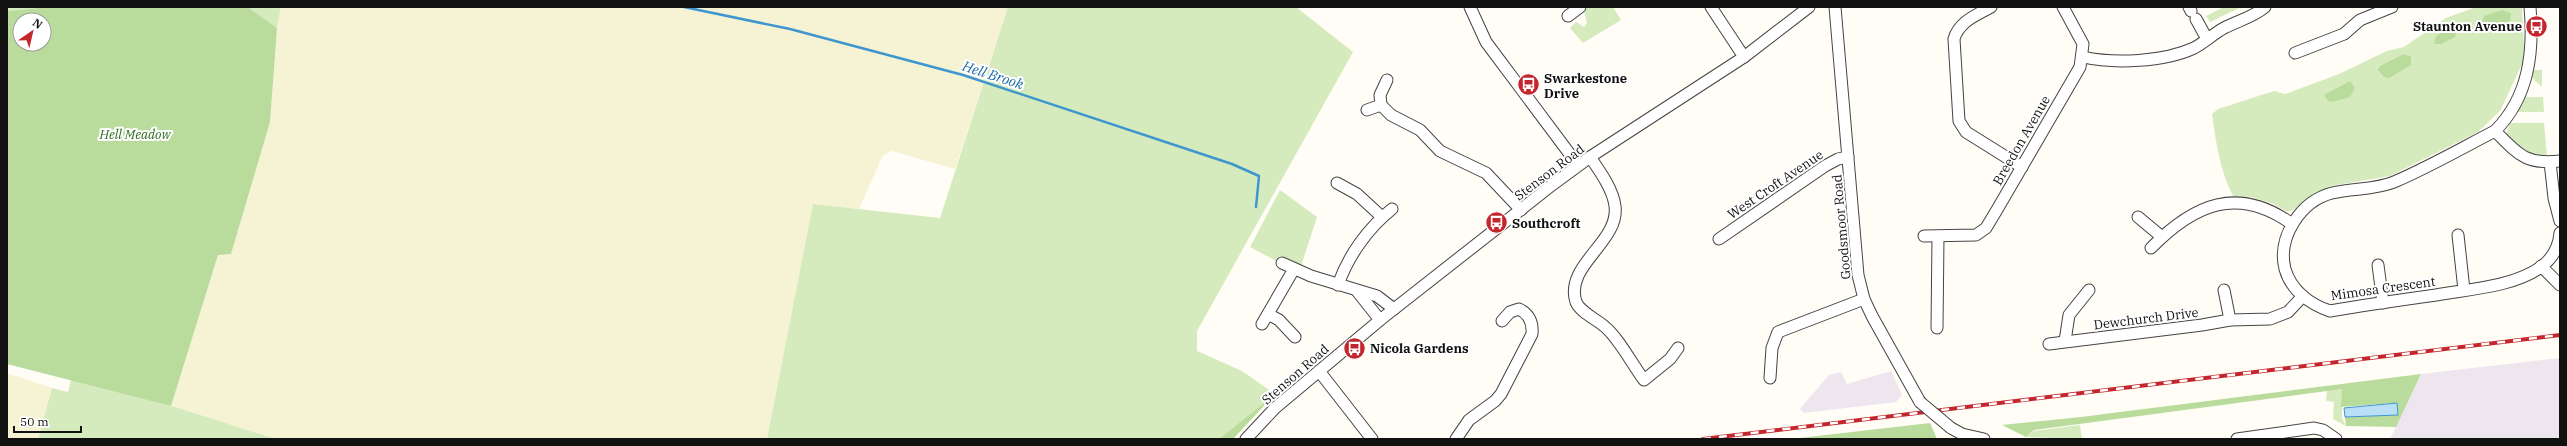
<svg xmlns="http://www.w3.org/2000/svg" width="2567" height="446" viewBox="0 0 2567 446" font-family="'IBM Plex Serif',serif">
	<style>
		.industrial { fill: #eee6ef }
		.farmland { fill: #f6f3d4 }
		.green { fill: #d5ebbd }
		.forest { fill: #b9dc9c; fill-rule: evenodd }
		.water { fill: #b9e0f7; stroke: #3f96cf }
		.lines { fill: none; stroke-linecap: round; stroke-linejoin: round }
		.stream { stroke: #3f96cf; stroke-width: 2.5 }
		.minor-casing { stroke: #444; stroke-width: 13 }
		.minor { stroke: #fff; stroke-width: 11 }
		.rail-casing { stroke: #c4262e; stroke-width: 4 }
		.rail { stroke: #fff; stroke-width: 2.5; stroke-dasharray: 8; stroke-linecap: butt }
		.minor-bridge-casing { stroke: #444; stroke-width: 13; stroke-linecap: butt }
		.minor-bridge { stroke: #fff; stroke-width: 11 }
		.labels { text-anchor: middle; stroke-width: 4; stroke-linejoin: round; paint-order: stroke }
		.poi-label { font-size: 13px; font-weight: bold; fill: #111; stroke: #fff; text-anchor: start }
		.park-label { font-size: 13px; font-style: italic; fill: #2f6b1f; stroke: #fff }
		.street-label { font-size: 13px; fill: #111; stroke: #fff }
		.water-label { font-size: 14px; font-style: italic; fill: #1768a6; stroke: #fff }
	</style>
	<rect width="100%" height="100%" fill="#fffdf5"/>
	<g class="industrial">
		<polygon points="2560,358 2560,439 2390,439 2421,374"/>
		<polygon points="1891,371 1902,395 1896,402 1804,413 1800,409 1829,375 1841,372 1847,384"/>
	</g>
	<g class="farmland">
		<polygon points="281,7 1008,7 955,169 892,151 883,155 859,209 813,205 767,439 276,439 171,406 218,255 231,254 270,122 277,28"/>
		<polygon points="7,373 52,388 38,439 7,439"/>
	</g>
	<g class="green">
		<polygon points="7,7 48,7 7,11"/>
		<polygon points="248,7 281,7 277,28"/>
		<polygon points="1008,7 1296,7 1353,52 1197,331 1197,351 1242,371 1275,394 1219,439 767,439 813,204 940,218"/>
		<polygon points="1589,7 1613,7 1621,20 1583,43 1570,28 1576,22 1584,27 1587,23 1584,11"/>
		<polygon points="2224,7 2241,7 2210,22 2206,16"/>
		<path d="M 2476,7 L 2522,7 L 2524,46 L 2523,62 L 2500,111 L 2478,132 L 2390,176 L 2330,186 L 2315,194 L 2291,211 L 2286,211 L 2271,203 L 2251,197 L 2233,196 C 2220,170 2216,143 2212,114 L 2218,109 L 2274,91 L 2285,94 L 2339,74 L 2387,51 L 2404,47 L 2446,18 Z"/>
		<polygon points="2534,70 2542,70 2542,87 2531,77"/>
		<polygon points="2524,97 2543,97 2544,112 2516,112"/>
		<path d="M 2510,123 L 2544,123 L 2547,156 C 2530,157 2514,149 2507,133 Z"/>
		<polygon points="1280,190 1317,217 1301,266 1280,256 1276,261 1250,247"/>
		<polygon points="71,380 172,406 276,439 38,439 52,388 68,392"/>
		<polygon points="2342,389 2342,418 2346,426 2333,419 2334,402 2326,401 2327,390"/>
		<polygon points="2080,425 2082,439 2026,437 2034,431"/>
	</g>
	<g class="forest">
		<path d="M 48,7 L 248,7 L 277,28 L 270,122 L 231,254 L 218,255 L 171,406 L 7,364 L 7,11 ZM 20,20 L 44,20 L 44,44 L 20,44 Z"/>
		<polygon points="2502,10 2511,13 2510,21 2489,30 2481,25 2484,16"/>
		<polygon points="2452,26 2457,28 2455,37 2441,44 2434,44 2436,36"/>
		<polygon points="2404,54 2411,57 2411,65 2389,78 2384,77 2378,70 2380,66"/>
		<polygon points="2350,81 2355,88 2350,97 2332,102 2328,101 2324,95"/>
		<polygon points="2421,374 2396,427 2346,426 2345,417 2398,415 2396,403 2341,407 2342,389 2034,430 2026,437 2002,425 2081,417"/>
		<polygon points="1275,394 1233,439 1219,439"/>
		<polygon points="1930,423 1937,439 1791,439"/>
	</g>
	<polygon class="water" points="2397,403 2398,415 2345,417 2344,408"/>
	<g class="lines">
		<polyline class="stream" points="684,7 790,29 963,75 1232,164 1259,176 1256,207"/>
		<defs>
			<g id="minor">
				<polyline points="1470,7 1486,42 1578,165"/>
				<polyline points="1711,7 1744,57"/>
				<polyline points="1835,7 1858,275 1864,299 1872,316 1920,402"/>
				<path d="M 1991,7 C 1977,15 1959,21 1954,39 L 1959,121 L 1966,132 L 2022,167"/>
				<polyline points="2189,7 2191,11"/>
				<path d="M 2530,7 C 2534,52 2529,97 2495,131 C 2462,148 2429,167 2394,182 C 2375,190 2352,188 2332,193 C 2301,201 2277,237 2285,269 C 2291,290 2309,304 2330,311 C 2365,305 2400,300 2436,295 C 2469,289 2513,287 2541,267 C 2553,258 2559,247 2560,233"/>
				<polyline points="1568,16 1580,7"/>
				<polyline points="2196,19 2207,39"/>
				<polyline points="2295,53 2344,34 2360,20 2392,7"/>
				<path d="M 2083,57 C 2114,64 2164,62 2194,48 C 2204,43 2213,34 2224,28 C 2237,21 2254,17 2265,7"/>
				<polyline points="1381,105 1391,115 1420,130 1440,151 1486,173 1521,210"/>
				<polyline points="1367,110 1381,105 1380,95 1387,80"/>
				<path d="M 2495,131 C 2518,154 2525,165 2560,161"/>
				<path d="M 1590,157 C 1599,170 1613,189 1615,206 C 1620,242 1564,265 1576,302 C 1580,312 1596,319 1604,326 C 1618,337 1632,364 1644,380 L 1670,359 L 1678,348"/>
				<polyline points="2550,162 2554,198 2560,221"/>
				<polyline points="1337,183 1357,194 1382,217"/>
				<polyline points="2138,217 2162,237"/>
				<polyline points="2458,235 2464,290"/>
				<polyline points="1924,236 1976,235 1986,228 1998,208 2080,67 2083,44 2063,7"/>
				<polyline points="1719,239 1825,166 1838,159 1848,157"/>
				<path d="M 2151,248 C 2194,204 2238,185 2292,224"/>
				<polyline points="1282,263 1311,276 1377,296 1394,309"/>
				<polyline points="2378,265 2383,303"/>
				<polyline points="2541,266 2560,285"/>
				<path d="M 1338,285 C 1348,256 1368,228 1392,209"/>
				<polyline points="2224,290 2230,320"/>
				<polyline points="1357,291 1380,320"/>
				<polyline points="1268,314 1279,320 1295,337"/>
				<polyline points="1262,324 1294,269"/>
				<polyline points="1937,328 1938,237"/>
				<polyline points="2065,341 2069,315 2089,290"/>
				<polyline points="2049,344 2202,325 2230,320 2270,319 2288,312 2303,296"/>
				<polyline points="1319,371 1372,439"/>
				<polyline points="1770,378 1772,348 1778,332 1864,299"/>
				<polyline points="1951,428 1962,434 1984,439"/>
				<polyline points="1246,439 1275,408 1380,320 1552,185 1590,157 1744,57 1809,7"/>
				<path d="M 1456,439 L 1469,420 L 1495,401 L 1501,394 L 1532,334 C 1533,323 1529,314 1519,309 L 1510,312 L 1502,321"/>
				<polyline points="2237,439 2314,428 2323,430 2336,439"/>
			</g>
		</defs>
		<use href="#minor" class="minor-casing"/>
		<use href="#minor" class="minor"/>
		<defs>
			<polyline id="rail" points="1703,439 2560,335"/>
		</defs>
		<use href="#rail" class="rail-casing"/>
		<use href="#rail" class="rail"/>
		<defs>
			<polyline id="minor-bridge" points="1920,402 1951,428"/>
		</defs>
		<use href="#minor-bridge" class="minor-bridge-casing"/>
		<use href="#minor-bridge" class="minor-bridge"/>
	</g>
	<defs>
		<symbol id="bus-disc" viewBox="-11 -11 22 22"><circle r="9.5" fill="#c4262e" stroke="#fff"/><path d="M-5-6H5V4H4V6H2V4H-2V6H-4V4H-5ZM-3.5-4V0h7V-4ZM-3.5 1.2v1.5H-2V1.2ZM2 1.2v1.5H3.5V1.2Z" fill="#fff"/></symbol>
	</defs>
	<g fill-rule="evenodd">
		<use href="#bus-disc" x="2524" y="14" width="25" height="25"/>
		<use href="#bus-disc" x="1516" y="72" width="25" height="25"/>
		<use href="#bus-disc" x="1484" y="210" width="25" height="25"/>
		<use href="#bus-disc" x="1342" y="336" width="25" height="25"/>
	</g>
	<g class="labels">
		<g class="poi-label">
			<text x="2522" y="31" text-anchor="end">Staunton Avenue</text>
			<text x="1544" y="83">Swarkestone<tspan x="1544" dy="15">Drive</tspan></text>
			<text x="1512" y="228">Southcroft</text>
			<text x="1370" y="353">Nicola Gardens</text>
		</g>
		<g class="park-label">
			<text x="135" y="139">Hell Meadow</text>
		</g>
		<g class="street-label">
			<text transform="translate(2021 140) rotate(-60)" y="5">Breedon Avenue</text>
			<text transform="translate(1549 172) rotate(-37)" y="5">Stenson Road</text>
			<text transform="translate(1775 184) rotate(-34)" y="5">West Croft Avenue</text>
			<text transform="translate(1841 227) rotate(-95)" y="5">Goodsmoor Road</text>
			<text transform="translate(2383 288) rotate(-8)" y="5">Mimosa Crescent</text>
			<text transform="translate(2146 318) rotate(-7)" y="5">Dewchurch Drive</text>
			<text transform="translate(1295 374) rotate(-41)" y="5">Stenson Road</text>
		</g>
		<g class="water-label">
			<text transform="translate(993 75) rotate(18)" y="5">Hell Brook</text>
		</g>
	</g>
	<rect width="2567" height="446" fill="none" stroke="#111111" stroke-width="16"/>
	<g transform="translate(32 32) rotate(34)"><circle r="19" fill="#ffffff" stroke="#a0a0a0"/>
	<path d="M0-3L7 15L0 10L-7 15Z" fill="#c4262e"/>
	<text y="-6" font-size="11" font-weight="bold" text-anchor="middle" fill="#111111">N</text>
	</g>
	<path d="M14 426v6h67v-6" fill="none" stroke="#111111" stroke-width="2"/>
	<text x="20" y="426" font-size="12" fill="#111111" stroke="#ffffff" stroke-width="3" paint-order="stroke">50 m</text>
</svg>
